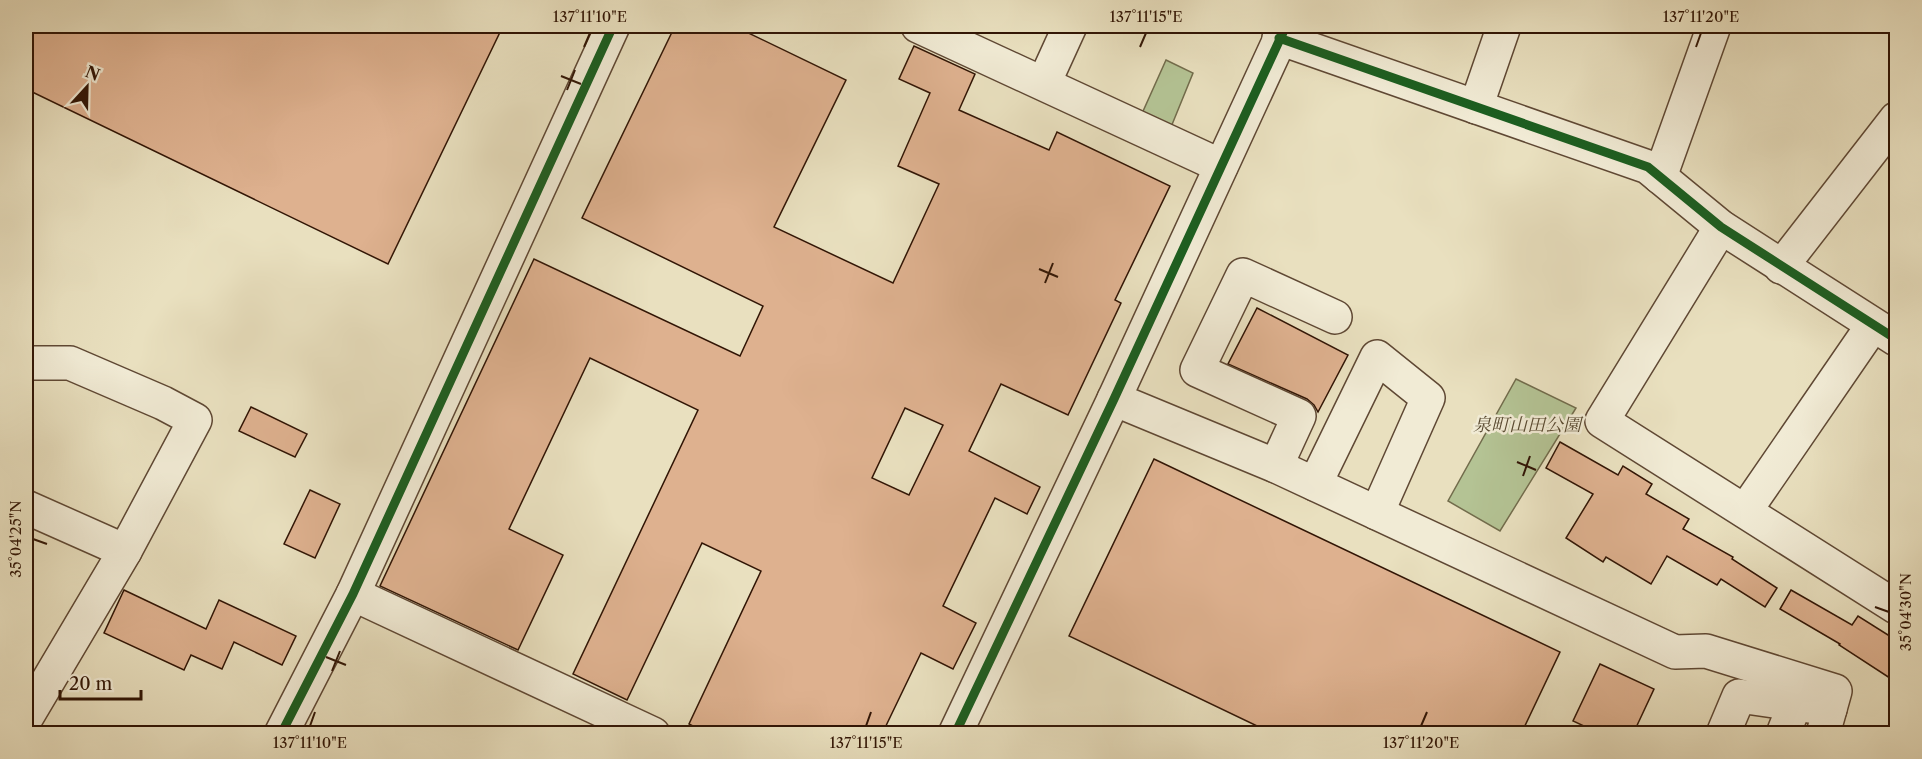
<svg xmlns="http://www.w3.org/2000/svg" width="1922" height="759" viewBox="0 0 1922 759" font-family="'Libre Caslon Text','Noto Serif JP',serif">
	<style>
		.green { fill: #b4c394; stroke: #726c4c; stroke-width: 1.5 }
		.building { fill: #deb18f; stroke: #311505; stroke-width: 1.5; fill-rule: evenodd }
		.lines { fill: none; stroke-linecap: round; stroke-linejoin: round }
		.minor-casing { stroke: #5f4834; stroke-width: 36 }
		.minor { stroke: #f1ebd5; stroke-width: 33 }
		.cycleway-casing { stroke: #f1ebd5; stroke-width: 13 }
		.cycleway { stroke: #1b5e20; stroke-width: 9 }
		.ticks { fill: none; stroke: #311505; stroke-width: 2 }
		.labels { text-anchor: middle; stroke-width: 5; stroke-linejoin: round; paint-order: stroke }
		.park-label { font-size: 18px; font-style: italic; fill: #584930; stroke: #f1ebd5 }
		.neatline { fill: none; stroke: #311505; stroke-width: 2 }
		.ticks-label { font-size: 15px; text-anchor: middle; fill: #311505 }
	</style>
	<rect width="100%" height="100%" fill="#e9e0bf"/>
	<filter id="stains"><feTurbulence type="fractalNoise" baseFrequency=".00333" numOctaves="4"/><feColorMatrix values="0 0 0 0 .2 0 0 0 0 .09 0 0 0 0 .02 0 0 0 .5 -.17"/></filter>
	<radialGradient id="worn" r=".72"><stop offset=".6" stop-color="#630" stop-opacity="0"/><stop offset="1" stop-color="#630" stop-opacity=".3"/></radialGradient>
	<g class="green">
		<polygon points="1166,60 1193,73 1169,132 1140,118"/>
		<polygon points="1516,379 1576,408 1500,531 1448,501"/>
	</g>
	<g class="building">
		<polygon points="26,26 503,26 388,264 26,89"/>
		<path d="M 675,26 L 734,26 L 846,80 L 774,227 L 893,283 L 939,184 L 898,166 L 930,93 L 899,79 L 914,46 L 975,74 L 959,110 L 1049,150 L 1057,132 L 1170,186 L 1115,300 L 1121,303 L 1068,415 L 1001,384 L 969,451 L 1040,487 L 1027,514 L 995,498 L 943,606 L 976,623 L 953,669 L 921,653 L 882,734 L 708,734 L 689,724 L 761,571 L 702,543 L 627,700 L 573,674 L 698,410 L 590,358 L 509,529 L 563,555 L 518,650 L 380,586 L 534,259 L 740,356 L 763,306 L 582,218 ZM 905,408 L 943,425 L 909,495 L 872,478 Z"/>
		<polygon points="1257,308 1348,355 1318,412 1314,405 1307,399 1228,364"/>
		<polygon points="251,407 307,434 295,457 239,431"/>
		<polygon points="1560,442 1618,475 1623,466 1652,484 1646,494 1689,519 1683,529 1733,557 1732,559 1777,588 1765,607 1721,579 1717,585 1667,556 1651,584 1606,557 1603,562 1566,538 1593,494 1546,468"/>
		<polygon points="1154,459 1560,652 1521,734 1274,734 1069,636"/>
		<polygon points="310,490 340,504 315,558 284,544"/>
		<polygon points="124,590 206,629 219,600 296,636 282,665 234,642 222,669 191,655 184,670 104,633"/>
		<polygon points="1791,590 1852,625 1858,616 1896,640 1896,682 1839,645 1840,644 1780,609"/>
		<polygon points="1600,664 1654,689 1633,734 1601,734 1573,721"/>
	</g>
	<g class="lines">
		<defs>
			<g id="minor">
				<polyline points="918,26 1221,166"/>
				<polyline points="1279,38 1648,167 1721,227 1896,339"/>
				<polyline points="1044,83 1070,26"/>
				<polyline points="1476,107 1504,26"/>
				<polyline points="1660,177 1714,26"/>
				<polyline points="1721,227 1602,421 1896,607"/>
				<polyline points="1781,267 1896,119"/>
				<polyline points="26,363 70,363 163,403 195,420 125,551 26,718"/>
				<polyline points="1114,399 1276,466 1675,652 1706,651 1835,691 1823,734"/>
				<polyline points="1276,466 1299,416 1197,370 1243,275 1335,317"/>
				<polyline points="1315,484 1377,357 1428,398 1377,513"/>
				<polyline points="26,507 125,551"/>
				<polyline points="1745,511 1873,325"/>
				<polyline points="353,594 653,734"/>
				<polyline points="281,734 353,594 613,26"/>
				<polyline points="955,734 1114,399 1286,26"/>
				<polyline points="1723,734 1739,696 1830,709"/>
				<polyline points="1783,734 1795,704"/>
			</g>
		</defs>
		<use href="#minor" class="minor-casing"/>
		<use href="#minor" class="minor"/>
		<defs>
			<g id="cycleway">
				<polyline points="1279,38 1648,167 1721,227 1896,339"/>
				<polyline points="281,734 353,594 613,26"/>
				<polyline points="955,734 1114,399 1286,26"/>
			</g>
		</defs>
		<use href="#cycleway" class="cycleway-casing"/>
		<use href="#cycleway" class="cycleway"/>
	</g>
	<path class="ticks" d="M 584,47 L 590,33M 1140,47 L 1146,33M 1696,47 L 1701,33M 561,76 L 581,84M 567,90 L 575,70M 1039,269 L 1058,277M 1045,283 L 1053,263M 1517,462 L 1536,470M 1523,476 L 1530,456M 33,539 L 47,544M 1875,607 L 1889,612M 326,657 L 346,665M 332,671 L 340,651M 310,726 L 315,712M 866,726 L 871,712M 1421,726 L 1427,712"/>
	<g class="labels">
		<g class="park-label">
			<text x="1527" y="431">泉町山田公園</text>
		</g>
	</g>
	<rect width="1922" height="759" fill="none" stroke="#e9e0bf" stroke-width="66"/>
	<g transform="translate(87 87) rotate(22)" stroke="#f1ebd5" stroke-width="4.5" paint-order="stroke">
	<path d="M0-4.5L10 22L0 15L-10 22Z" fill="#311505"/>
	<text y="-9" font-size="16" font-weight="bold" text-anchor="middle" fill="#311505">N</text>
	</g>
	<path d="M60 690v9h81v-9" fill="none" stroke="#311505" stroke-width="3"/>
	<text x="69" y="690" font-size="18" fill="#311505" stroke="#f1ebd5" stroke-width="4.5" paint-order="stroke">20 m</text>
	<rect x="33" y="33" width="1856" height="693" class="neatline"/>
	<g class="ticks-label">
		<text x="590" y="22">137°11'10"E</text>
		<text x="1146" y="22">137°11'15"E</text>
		<text x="1701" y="22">137°11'20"E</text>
		<text transform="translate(16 539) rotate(-90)" y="5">35°04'25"N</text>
		<text transform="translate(1906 612) rotate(-90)" y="5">35°04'30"N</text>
		<text x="310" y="748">137°11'10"E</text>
		<text x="866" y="748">137°11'15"E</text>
		<text x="1421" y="748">137°11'20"E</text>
	</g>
	<rect width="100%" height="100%" filter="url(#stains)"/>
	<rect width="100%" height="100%" fill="url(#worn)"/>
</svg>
